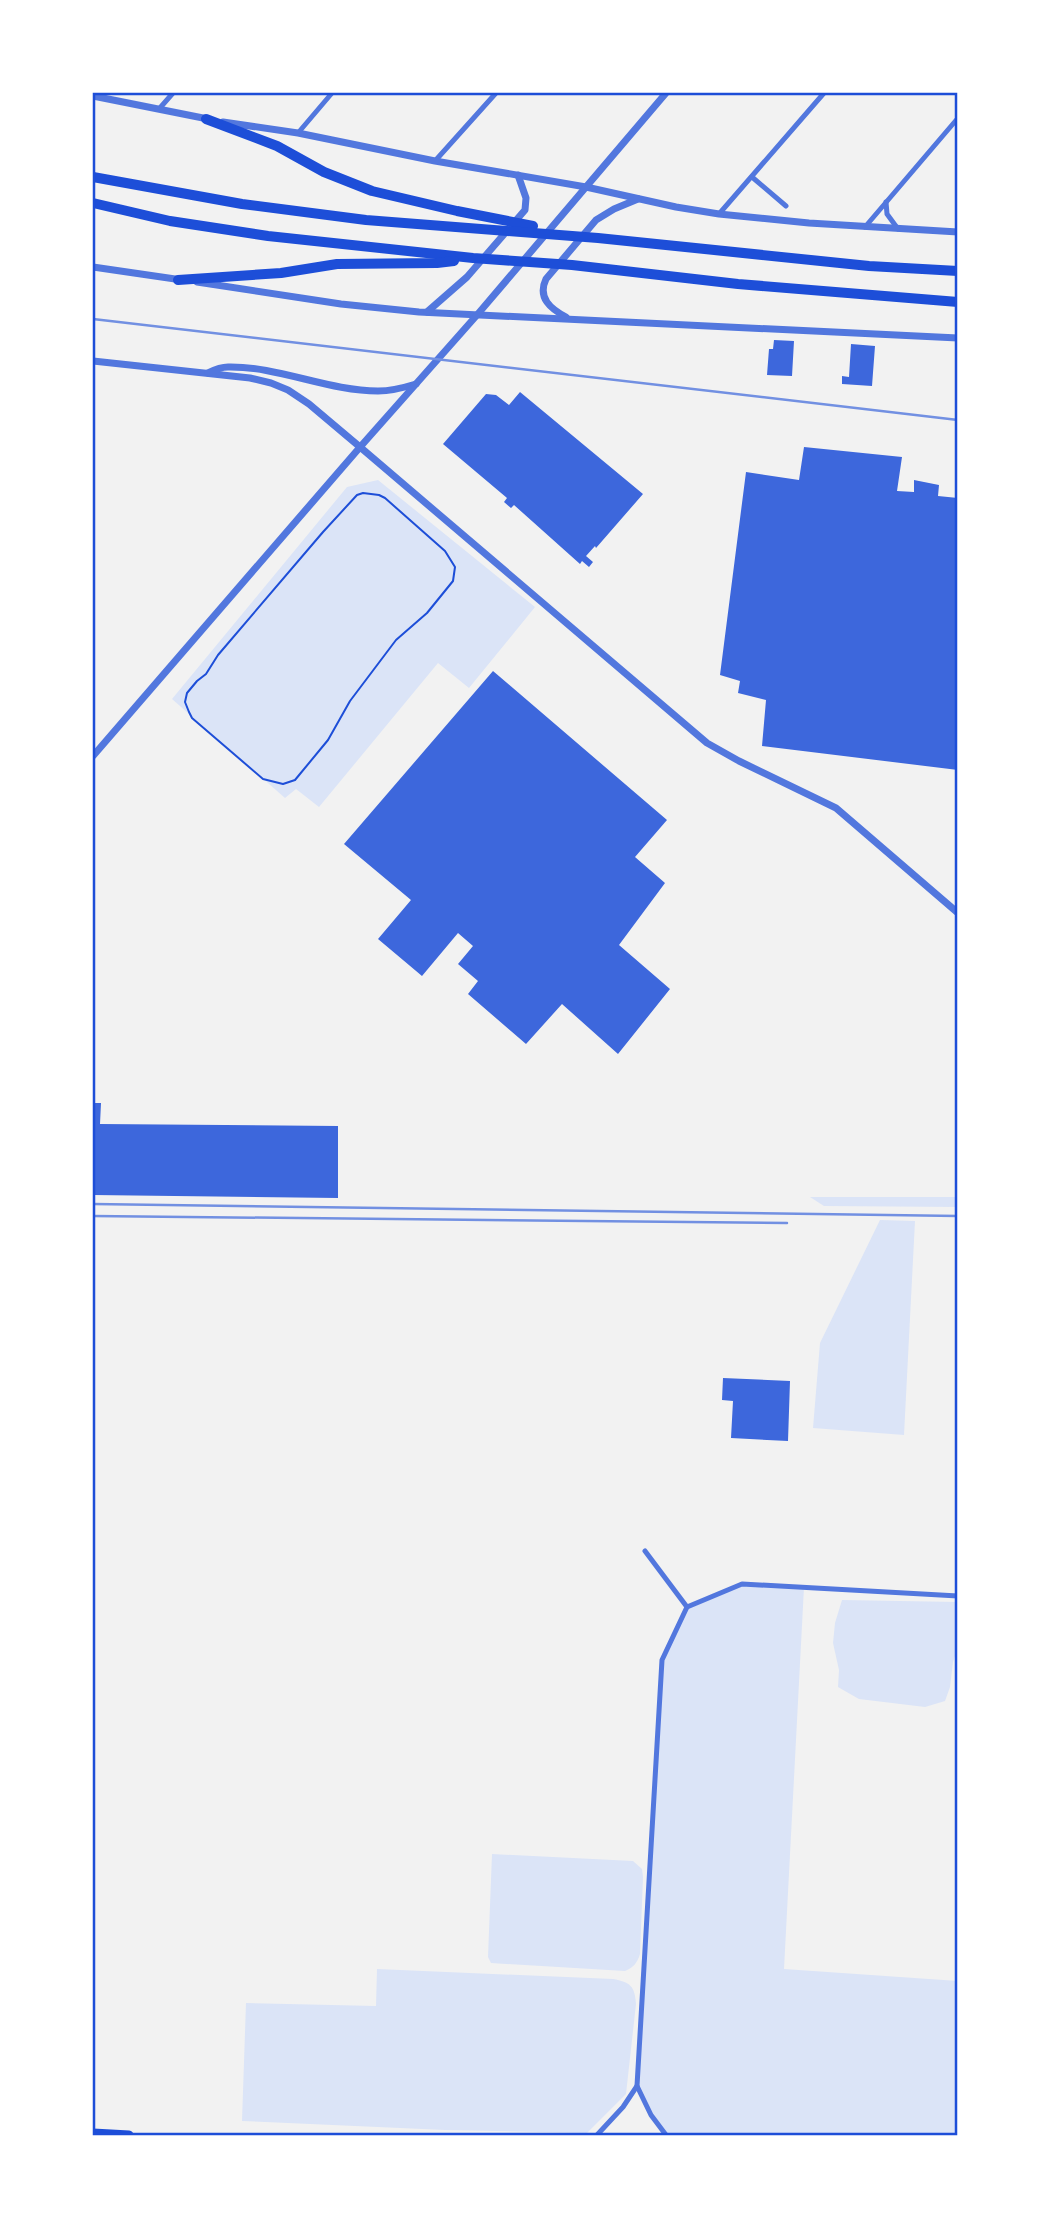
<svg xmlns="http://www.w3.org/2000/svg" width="1051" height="2228" viewBox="0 0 1051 2228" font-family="'Fira Sans Condensed',sans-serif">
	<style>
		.green { fill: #dbe4f7 }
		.building { fill: #3d67dc }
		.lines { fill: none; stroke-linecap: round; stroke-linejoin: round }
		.path { stroke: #1d4ed8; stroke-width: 2 }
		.minor { stroke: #5277de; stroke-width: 5 }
		.tertiary { stroke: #5277de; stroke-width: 7 }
		.primary { stroke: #1d4ed8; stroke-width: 9 }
		.motorway { stroke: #1d4ed8; stroke-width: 10 }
		.rail { stroke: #7290e2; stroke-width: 2.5 }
		.neatline { fill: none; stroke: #1d4ed8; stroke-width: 2.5 }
	</style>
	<rect width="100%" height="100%" fill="#f2f2f2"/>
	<g class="green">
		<polygon points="378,480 535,607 469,688 438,663 319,807 296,789 285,798 172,699 347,487"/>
		<polygon points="810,1197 958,1197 958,1207 824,1206"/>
		<polygon points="880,1220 915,1221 904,1435 813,1428 820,1343"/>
		<polygon points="742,1584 804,1587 784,1969 958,1981 958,2135 666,2135 651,2115 637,2086 662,1660 687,1607"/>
		<polygon points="842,1600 958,1602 958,1647 953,1662 950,1687 945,1701 925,1707 859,1699 838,1687 839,1670 833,1643 835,1623"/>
		<path d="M 492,1854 L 633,1861 L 642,1869 L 643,1877 L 640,1954 C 637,1963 634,1967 625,1971 L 491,1963 L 488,1957 Z"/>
		<path d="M 377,1969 L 613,1979 C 630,1982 635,1986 636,2004 L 626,2094 L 587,2133 L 445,2130 L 242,2121 L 246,2003 L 376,2006 Z"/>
	</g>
	<g class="building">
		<polygon points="774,340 794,341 792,376 767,375 769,349 773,349"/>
		<polygon points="851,344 875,346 872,386 842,384 842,376 849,377"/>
		<polygon points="520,392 643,494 596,548 595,546 586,556 593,562 589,567 582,561 580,564 514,505 511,508 504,502 507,498 443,444 486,394 496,395 509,405"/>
		<polygon points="804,447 902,457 897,491 914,492 914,480 939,485 938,496 958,498 958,770 762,746 766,700 738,693 740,681 720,675 746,472 799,480"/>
		<polygon points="493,671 667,820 635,857 665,883 619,945 670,989 618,1054 562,1004 526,1044 468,994 478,981 458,964 473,946 458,933 422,976 378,939 411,900 344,844"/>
		<polygon points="93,1103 101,1103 100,1124 338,1126 338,1198 93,1195"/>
		<polygon points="723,1378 790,1381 788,1441 731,1438 733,1401 722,1400"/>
	</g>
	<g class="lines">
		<polygon class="path" points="363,493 379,495 385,498 445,551 455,567 453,581 427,613 396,640 350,701 328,740 295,780 283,784 263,779 192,718 189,712 185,702 187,693 197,681 206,674 218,655 323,532 357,495"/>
		<g class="minor">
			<polyline points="159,109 173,93"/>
			<polyline points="298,133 332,93"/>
			<polyline points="435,161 496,93"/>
			<polyline points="752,177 786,206"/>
			<polyline points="886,202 887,214 898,229"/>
			<polyline points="719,214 824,93"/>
			<polyline points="865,227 958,118"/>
			<polyline points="687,1607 742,1584 958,1596"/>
			<polyline points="637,2086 651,2115 666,2135"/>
			<polyline points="597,2135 623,2107 637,2086 662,1660 687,1607 645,1551"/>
		</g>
		<g class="tertiary">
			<polyline points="93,96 208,119"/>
			<polyline points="223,122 298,133 435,161 586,187 676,207 719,214 809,223 958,232"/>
			<polyline points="93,267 182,280"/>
			<polyline points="197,282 341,304 419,312 958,338"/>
			<polyline points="427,312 467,277 525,210 526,198 518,175"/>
			<path d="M 566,317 C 551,309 537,298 546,279 L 596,220 L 614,209 L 638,199"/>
			<polyline points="93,361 250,378 271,383 288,390 309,404 360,447 707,743 739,761 836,808 958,913"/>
			<path d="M 208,373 C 214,370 222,367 228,367 C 278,366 328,391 378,391 C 391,391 403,388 416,384"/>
			<polyline points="93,756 361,446 477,315 666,93"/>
		</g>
		<polyline class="primary" points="93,2133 129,2135"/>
		<g class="motorway">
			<polyline points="206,119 277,146 324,172 372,191 457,211 533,226"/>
			<polyline points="93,177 242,204 366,220 598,238 869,266 958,271"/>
			<polyline points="93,203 170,221 268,236 473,258 572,265 738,284 958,302"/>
			<polyline points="178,280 281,273 337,264 437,263 454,261"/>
		</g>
		<g class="rail">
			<polyline points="93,319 958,420"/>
			<polyline points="93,1204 958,1216"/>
			<polyline points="93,1216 787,1223"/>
		</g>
	</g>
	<rect width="1051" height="2228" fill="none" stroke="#ffffff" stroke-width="189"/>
	<rect x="94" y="94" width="862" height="2040" class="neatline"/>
</svg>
